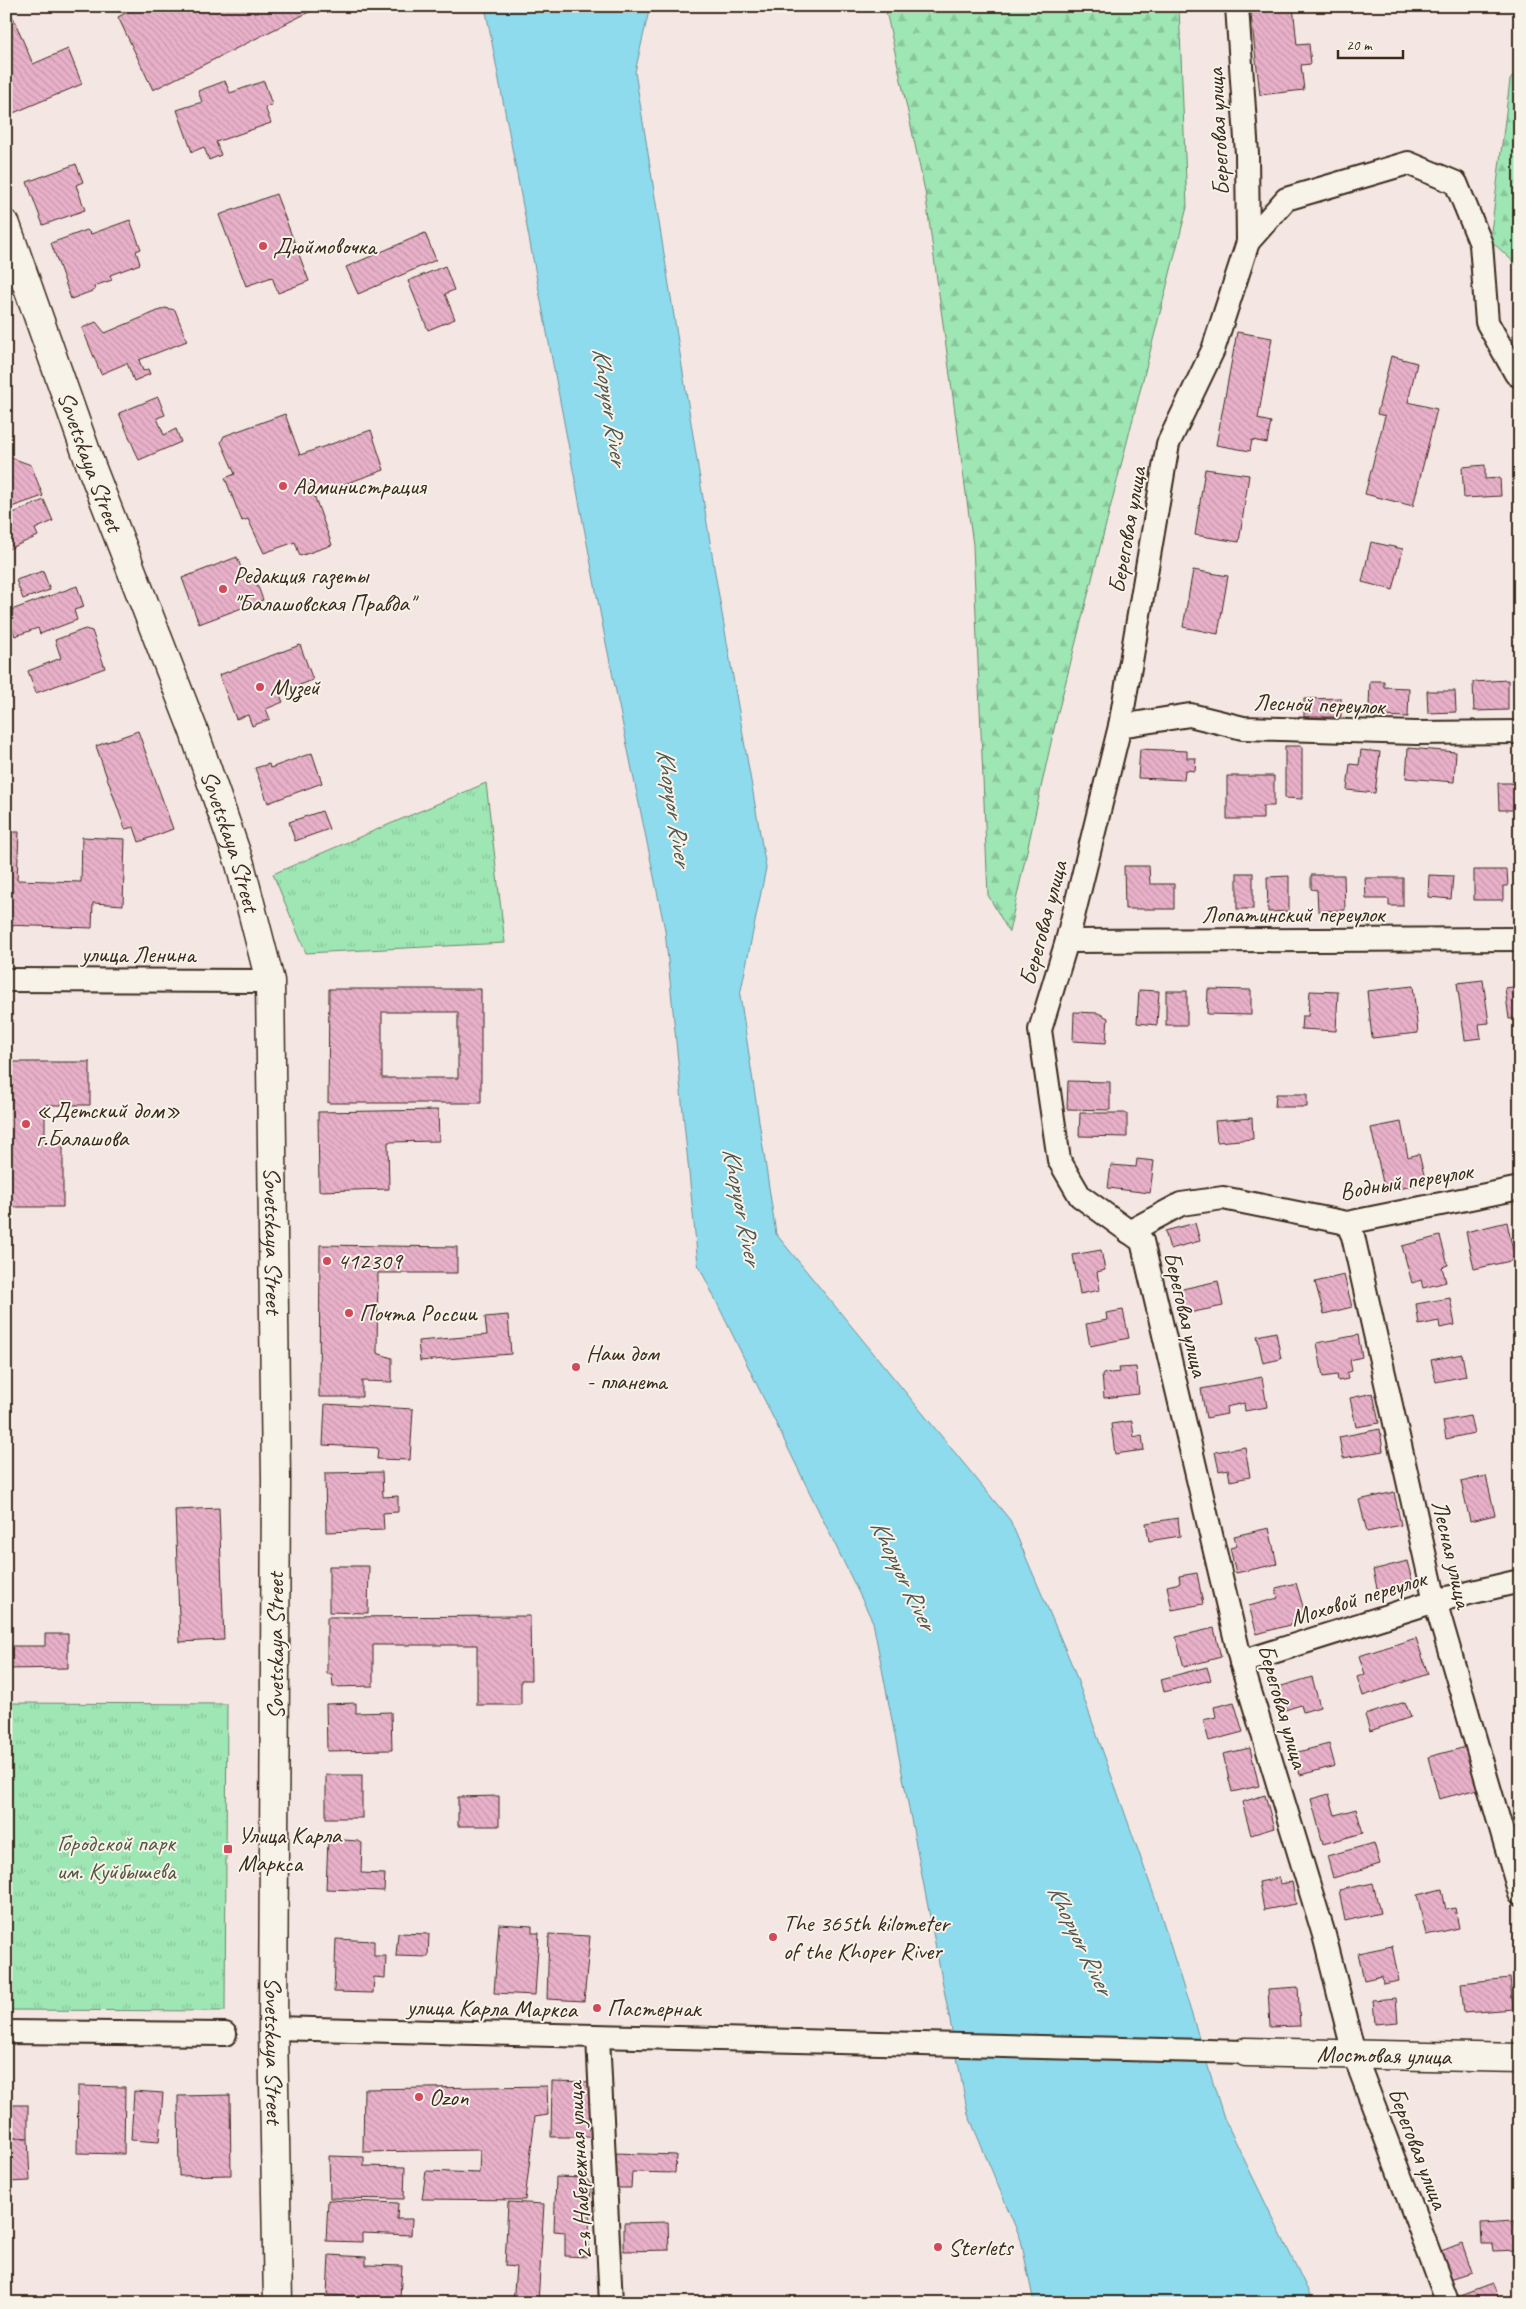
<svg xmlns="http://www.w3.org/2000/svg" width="1526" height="2309" viewBox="0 0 1526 2309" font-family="Caveat,sans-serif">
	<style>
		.forest { fill: url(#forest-firs); stroke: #6c8869 }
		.park { fill: url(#park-tufts); stroke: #6c8869 }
		.water { fill: #8edbee; stroke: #6d949b }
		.building { fill: url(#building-back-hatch); stroke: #3b2a1e; fill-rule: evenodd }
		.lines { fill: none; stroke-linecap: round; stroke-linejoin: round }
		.street-casing { stroke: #3b2a1e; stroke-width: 26 }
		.secondary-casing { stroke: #3b2a1e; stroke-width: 31 }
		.street { stroke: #f7f3e8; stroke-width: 22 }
		.secondary { stroke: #f7f3e8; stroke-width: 28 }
		.poi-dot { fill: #d1495b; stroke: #f7f3e8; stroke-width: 2 }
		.labels { text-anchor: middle; stroke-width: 4; stroke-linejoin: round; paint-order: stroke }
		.street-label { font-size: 24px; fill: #3b2a1e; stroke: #f7f3e8 }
		.poi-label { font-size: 24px; fill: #3b2a1e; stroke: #f7f3e8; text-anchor: start }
		.park-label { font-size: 24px; fill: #545944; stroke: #f7f3e8 }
		.water-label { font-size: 25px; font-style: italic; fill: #505652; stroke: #f7f3e8 }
	</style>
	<defs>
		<pattern id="forest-firs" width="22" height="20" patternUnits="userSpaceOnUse" patternTransform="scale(1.25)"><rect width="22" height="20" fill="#9ee6b4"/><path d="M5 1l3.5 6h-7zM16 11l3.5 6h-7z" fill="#89c59a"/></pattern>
		<pattern id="park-tufts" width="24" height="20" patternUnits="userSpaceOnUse" patternTransform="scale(1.25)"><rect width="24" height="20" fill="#9ee6b4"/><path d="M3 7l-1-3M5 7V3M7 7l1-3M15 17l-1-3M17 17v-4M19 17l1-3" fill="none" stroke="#89c59a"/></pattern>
		<pattern id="building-back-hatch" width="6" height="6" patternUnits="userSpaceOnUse" patternTransform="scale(1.25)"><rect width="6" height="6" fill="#e8b1c9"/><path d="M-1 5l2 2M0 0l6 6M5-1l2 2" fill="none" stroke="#c898ac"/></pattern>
	</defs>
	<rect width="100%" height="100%" fill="#f4e6e2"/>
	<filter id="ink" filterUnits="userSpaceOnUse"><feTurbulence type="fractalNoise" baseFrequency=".02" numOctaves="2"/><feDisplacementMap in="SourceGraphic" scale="10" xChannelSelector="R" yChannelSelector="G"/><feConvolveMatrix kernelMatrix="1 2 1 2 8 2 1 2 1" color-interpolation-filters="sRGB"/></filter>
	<g filter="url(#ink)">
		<g class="forest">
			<polygon points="885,6 1179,6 1187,207 1056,720 1009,932 988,895 973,545 925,191"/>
			<polygon points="1520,67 1520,268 1490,240 1510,80"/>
		</g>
		<g class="park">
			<polygon points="486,783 505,943 306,953 273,874"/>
			<polygon points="6,1703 227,1704 225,2011 6,2010"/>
		</g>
		<polygon class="water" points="485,6 650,6 635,72 715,573 766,868 740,995 776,1234 1010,1520 1072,1665 1160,1912 1224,2118 1314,2303 1034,2303 1021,2240 968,2114 873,1622 698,1264 665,930 605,638"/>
		<g class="building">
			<polygon points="6,6 8,6 33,64 68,49 82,84 11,114 6,102"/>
			<polygon points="139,6 321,6 153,90 118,17"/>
			<polygon points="1250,6 1293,6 1297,45 1309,44 1311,64 1301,65 1304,90 1260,95"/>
			<polygon points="225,81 230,93 264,81 272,105 265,107 271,123 216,142 221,155 209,160 204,147 192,152 177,110 202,102 198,91"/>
			<polygon points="76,164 83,182 76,185 85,210 43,225 27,182"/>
			<polygon points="276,194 309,281 278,293 272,277 246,286 219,215"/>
			<polygon points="130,220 141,249 136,251 140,264 110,275 112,280 94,286 95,290 71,299 51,243 87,230 91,234"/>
			<polygon points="425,233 436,260 358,294 346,267"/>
			<polygon points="445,266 454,290 445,294 455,319 428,330 408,281"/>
			<polygon points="165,308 175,310 187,341 139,360 143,371 148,369 150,374 134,381 127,363 101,374 82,328 96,322 105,333"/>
			<polygon points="1237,332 1272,338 1258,419 1271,422 1267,443 1252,440 1250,451 1216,445"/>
			<polygon points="1391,356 1417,363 1408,402 1437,409 1413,506 1365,494 1385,416 1377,414"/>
			<polygon points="158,397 165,415 157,418 164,435 176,429 181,442 139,460 119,413"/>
			<polygon points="6,399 10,410 6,411"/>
			<polygon points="285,414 300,455 371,430 384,470 314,495 332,545 300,556 295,542 264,553 248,519 242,521 225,478 235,474 221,442 224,436"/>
			<polygon points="12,458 31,465 43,496 6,509 6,461"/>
			<polygon points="1485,465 1485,479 1500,478 1501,496 1464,498 1462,467"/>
			<polygon points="1205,469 1249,475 1239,542 1195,535"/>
			<polygon points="44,500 53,521 35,529 38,536 6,550 6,516"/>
			<polygon points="1371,542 1403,549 1393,590 1362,582"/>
			<polygon points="237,557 244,576 253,573 263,600 199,624 182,578"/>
			<polygon points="1193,570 1228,576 1218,634 1183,627"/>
			<polygon points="43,571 50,590 23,599 16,580"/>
			<polygon points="77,586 84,607 74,610 77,620 40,634 38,628 15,636 6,612"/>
			<polygon points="85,629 92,631 105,668 36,693 28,671 61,658 55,640"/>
			<polygon points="300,645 313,680 279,693 283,702 266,709 270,719 252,726 248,715 236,719 219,675"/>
			<polygon points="1508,680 1508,710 1474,711 1473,682"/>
			<polygon points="1370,681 1384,681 1384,687 1409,688 1408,717 1377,716 1377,707 1369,707"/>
			<polygon points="1427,691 1455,691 1456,712 1428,713"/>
			<polygon points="1341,698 1341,717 1304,717 1304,699"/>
			<polygon points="138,731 173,829 139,842 134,827 125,829 96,746"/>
			<polygon points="1285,746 1302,746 1302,799 1285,798"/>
			<polygon points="1408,748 1456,752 1454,782 1406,778"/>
			<polygon points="1140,749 1187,751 1187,758 1196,758 1195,771 1185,770 1184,780 1138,778"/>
			<polygon points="1361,750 1380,752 1375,793 1347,790 1350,764 1359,765"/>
			<polygon points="312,753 322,783 268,803 255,768 269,764 270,768"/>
			<polygon points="1227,776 1274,776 1274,806 1263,806 1263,819 1227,819"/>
			<polygon points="1498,783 1519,783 1520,810 1499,810"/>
			<polygon points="322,811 329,829 295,841 289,822"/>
			<polygon points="6,832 19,832 17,880 81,882 82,837 125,839 123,905 93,903 92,928 6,925"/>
			<polygon points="1124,866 1149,866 1150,884 1174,884 1174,909 1125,909"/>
			<polygon points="1474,870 1507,870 1508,886 1503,886 1503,900 1474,900"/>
			<rect x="1237" y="873" width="16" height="36"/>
			<polygon points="1311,875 1344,875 1345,910 1318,911 1317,890 1311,889"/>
			<polygon points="1429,875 1453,876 1451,899 1428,897"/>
			<polygon points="1289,876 1289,911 1268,912 1267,877"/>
			<polygon points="1365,878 1403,878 1403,906 1389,906 1389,899 1366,899"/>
			<polygon points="1483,980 1489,1023 1479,1024 1481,1038 1465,1040 1457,983"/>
			<polygon points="1413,986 1418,1033 1372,1038 1367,991"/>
			<polygon points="1520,986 1520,1018 1509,1019 1505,988"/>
			<path d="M 329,989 L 481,989 L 481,1103 L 328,1103 ZM 382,1012 L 458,1012 L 458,1078 L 382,1078 Z"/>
			<polygon points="1208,989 1251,990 1251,1015 1207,1014"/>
			<polygon points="1139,990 1159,991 1157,1025 1137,1023"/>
			<rect x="1166" y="991" width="21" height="34"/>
			<polygon points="1310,991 1338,992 1336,1031 1301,1029 1302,1016 1308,1016"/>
			<polygon points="1074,1012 1098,1013 1108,1018 1106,1043 1073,1041"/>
			<polygon points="6,1062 90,1062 90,1105 45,1105 45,1143 63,1143 63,1207 6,1207"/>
			<polygon points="1068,1081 1110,1082 1110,1110 1067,1109"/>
			<polygon points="1276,1094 1307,1094 1307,1107 1275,1107"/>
			<polygon points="438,1110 439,1141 388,1142 389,1189 319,1191 318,1112"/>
			<polygon points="1080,1113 1127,1113 1127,1137 1079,1136"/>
			<polygon points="1252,1118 1253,1139 1217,1142 1215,1121"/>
			<polygon points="1401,1122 1408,1157 1419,1154 1426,1183 1385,1192 1371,1128"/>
			<polygon points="1137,1159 1154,1161 1150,1193 1108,1188 1111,1165 1136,1167"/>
			<polygon points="1507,1222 1515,1260 1474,1269 1466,1232"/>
			<polygon points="1195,1223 1200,1241 1170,1249 1165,1231"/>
			<polygon points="1440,1236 1448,1265 1442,1267 1446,1282 1423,1288 1421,1280 1412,1283 1402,1246"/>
			<polygon points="320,1245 457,1247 457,1273 378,1273 377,1353 392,1358 392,1382 362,1381 362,1397 319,1397"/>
			<polygon points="1101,1250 1105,1270 1097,1272 1100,1290 1080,1294 1073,1255"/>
			<polygon points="1344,1275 1352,1307 1324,1314 1315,1282"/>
			<polygon points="1218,1281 1223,1306 1184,1314 1178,1290"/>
			<polygon points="1450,1298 1455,1325 1440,1328 1439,1321 1419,1325 1416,1304"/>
			<polygon points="1123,1310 1129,1338 1090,1346 1086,1324 1107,1320 1106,1313"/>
			<polygon points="508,1315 511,1354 420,1361 418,1341 487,1335 485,1317"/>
			<polygon points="1276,1332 1281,1359 1263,1363 1257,1336"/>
			<polygon points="1358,1335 1362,1357 1350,1360 1352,1371 1347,1373 1348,1379 1338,1381 1337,1375 1323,1377 1317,1343"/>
			<polygon points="1462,1354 1466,1376 1436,1382 1431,1360"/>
			<polygon points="1136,1367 1139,1394 1104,1398 1102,1374 1120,1372 1119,1368"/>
			<polygon points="1262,1377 1267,1407 1245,1411 1244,1403 1226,1407 1227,1414 1206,1418 1201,1389"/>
			<polygon points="1373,1393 1379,1423 1356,1427 1350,1398"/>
			<polygon points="325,1404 413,1409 410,1460 377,1459 378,1448 323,1445"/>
			<polygon points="1470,1416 1474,1433 1446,1439 1443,1421"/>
			<polygon points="1132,1421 1134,1437 1142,1435 1144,1450 1115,1454 1111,1424"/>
			<polygon points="1380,1429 1383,1451 1343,1458 1339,1437"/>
			<polygon points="1245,1447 1250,1477 1230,1481 1228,1469 1219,1471 1215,1452"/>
			<polygon points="382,1472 383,1497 398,1496 398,1512 383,1513 384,1530 326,1532 325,1473"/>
			<polygon points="1486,1476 1495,1515 1470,1521 1461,1482"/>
			<polygon points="1394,1492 1401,1525 1367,1532 1359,1500"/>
			<polygon points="219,1508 224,1640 180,1642 175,1510"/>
			<polygon points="1178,1518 1180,1536 1149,1541 1146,1523"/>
			<polygon points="1269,1528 1277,1564 1236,1573 1230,1548 1237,1546 1234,1536"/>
			<polygon points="1407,1561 1414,1588 1379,1597 1373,1570"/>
			<polygon points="329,1566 369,1566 368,1613 329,1612"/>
			<polygon points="1197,1573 1203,1604 1172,1610 1167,1586 1180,1583 1179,1576"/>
			<polygon points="1296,1583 1307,1620 1257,1634 1249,1606 1278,1598 1276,1588"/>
			<polygon points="530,1616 531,1680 521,1680 521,1705 477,1705 477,1645 373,1645 373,1686 333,1687 332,1674 327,1674 327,1617"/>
			<polygon points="1214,1628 1221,1657 1184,1667 1176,1637"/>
			<polygon points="45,1634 68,1634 68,1668 6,1669 6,1646 45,1646"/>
			<polygon points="1416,1638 1428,1674 1363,1696 1357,1677 1365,1674 1359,1656"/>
			<polygon points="1207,1667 1211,1680 1164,1692 1161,1679"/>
			<polygon points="1312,1677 1320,1707 1303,1712 1301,1705 1282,1711 1275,1688"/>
			<polygon points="1234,1702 1243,1732 1209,1741 1203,1720 1216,1717 1214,1707"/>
			<polygon points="1405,1702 1411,1717 1370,1731 1365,1715"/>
			<polygon points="356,1703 356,1713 391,1712 392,1750 327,1751 326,1704"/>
			<polygon points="1520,1737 1520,1752 1516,1738"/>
			<polygon points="1329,1744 1335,1766 1300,1775 1294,1753"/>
			<polygon points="1466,1747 1478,1789 1439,1799 1428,1757"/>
			<polygon points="1250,1748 1259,1786 1232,1792 1223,1754"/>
			<rect x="326" y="1775" width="36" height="43"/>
			<polygon points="1329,1794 1335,1815 1356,1809 1363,1833 1323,1844 1311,1799"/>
			<polygon points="1265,1795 1274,1828 1251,1835 1242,1802"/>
			<polygon points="499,1796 499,1826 458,1826 458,1797"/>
			<polygon points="328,1839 358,1841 362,1843 361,1873 385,1874 384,1891 326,1889"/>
			<polygon points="1374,1843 1380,1864 1333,1878 1327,1856"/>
			<polygon points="1279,1878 1280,1884 1292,1882 1296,1904 1264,1910 1259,1882"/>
			<polygon points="1373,1883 1380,1913 1345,1921 1339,1890"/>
			<polygon points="1442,1889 1446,1910 1455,1908 1459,1928 1426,1935 1417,1895"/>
			<polygon points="499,1924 532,1926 532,1933 539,1933 535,1995 494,1993"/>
			<polygon points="398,1933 429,1934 428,1957 396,1956"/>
			<polygon points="549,1934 590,1936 584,2001 547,1999"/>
			<polygon points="336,1939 374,1941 374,1956 386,1956 385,1978 374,1977 373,1993 334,1992"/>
			<polygon points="1392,1946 1399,1981 1383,1984 1382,1976 1364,1980 1358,1953"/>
			<polygon points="1510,1978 1513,2009 1464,2013 1461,1983"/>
			<polygon points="1298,1987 1300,2026 1270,2027 1268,1989"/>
			<polygon points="1396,1998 1398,2022 1375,2024 1373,2000"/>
			<polygon points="552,2081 594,2082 593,2137 551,2137"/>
			<polygon points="78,2086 125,2087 124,2154 77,2153"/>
			<polygon points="547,2086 548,2115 535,2117 525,2200 422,2199 426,2171 479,2173 480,2150 363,2152 364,2089"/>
			<polygon points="134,2091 163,2093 159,2142 131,2140"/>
			<polygon points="230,2095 231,2175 179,2176 178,2096"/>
			<rect x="6" y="2105" width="22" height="33"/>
			<polygon points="6,2138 28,2138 30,2181 6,2182"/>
			<polygon points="614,2153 676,2155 675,2173 632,2172 631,2188 613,2188"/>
			<polygon points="329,2156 364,2157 364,2166 405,2167 404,2199 330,2198"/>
			<polygon points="556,2177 586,2178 591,2185 588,2257 565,2256 565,2232 554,2231"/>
			<polygon points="328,2200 398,2203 397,2219 412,2219 411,2235 362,2233 362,2242 326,2241"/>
			<polygon points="508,2202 544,2204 538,2303 513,2303 516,2267 505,2266"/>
			<polygon points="1515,2221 1517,2250 1494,2251 1493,2244 1482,2244 1481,2223"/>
			<polygon points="668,2222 669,2250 624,2251 624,2223"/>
			<polygon points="1462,2243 1472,2272 1450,2279 1441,2251"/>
			<polygon points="329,2255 366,2257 366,2265 402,2266 400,2298 327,2295"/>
			<polygon points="1493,2284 1500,2303 1460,2303 1458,2297"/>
		</g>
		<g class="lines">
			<defs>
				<g id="street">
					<polyline points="1237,6 1247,154 1248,242 1213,350 1168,444 1120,726 1067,941 1040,1030 1059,1160 1080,1196 1142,1241 1241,1662 1324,1935 1354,2054 1448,2303"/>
					<polyline points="1248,242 1286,199 1408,163 1456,183 1481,244 1487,322 1516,374 1520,376"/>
					<polyline points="1120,726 1190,715 1243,728 1416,733 1520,732"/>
					<polyline points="1067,941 1520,939"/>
					<polyline points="6,980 270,981"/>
					<polyline points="1347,1223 1353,1236 1435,1601 1520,1894"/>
					<polyline points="1129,1232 1181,1204 1223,1198 1347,1223 1520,1188"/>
					<polyline points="1241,1662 1435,1601 1520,1581"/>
					<polyline points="273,2028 1246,2052"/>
					<polyline points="6,2032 225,2034"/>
					<polyline points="598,2037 611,2303"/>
				</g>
				<g id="secondary">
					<path id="s1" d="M 6,225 L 91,466 L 193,729 L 240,864 L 270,981 L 276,1480 L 273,2028 L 278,2303"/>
					<path id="s2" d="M 1246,2052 L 1520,2058"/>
				</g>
			</defs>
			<use href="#street" class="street-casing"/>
			<use href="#secondary" class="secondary-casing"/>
			<use href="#street" class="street"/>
			<use href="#secondary" class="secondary"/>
		</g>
	</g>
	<g class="poi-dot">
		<circle cx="263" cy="246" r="5"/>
		<circle cx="283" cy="486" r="5"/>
		<circle cx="223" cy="589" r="5"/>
		<circle cx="260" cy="687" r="5"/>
		<circle cx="26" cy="1124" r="5"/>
		<circle cx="327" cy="1261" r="5"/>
		<circle cx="349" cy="1313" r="5"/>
		<circle cx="576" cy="1367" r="5"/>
		<rect x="223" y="1844" width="10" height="10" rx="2.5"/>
		<circle cx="773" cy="1937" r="5"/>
		<circle cx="597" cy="2008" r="5"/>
		<circle cx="419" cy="2097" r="5"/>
		<circle cx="938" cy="2247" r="5"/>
	</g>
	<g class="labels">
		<g class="street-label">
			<text transform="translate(1218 132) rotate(-93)" y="8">Береговая улица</text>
			<text dy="8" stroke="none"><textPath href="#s1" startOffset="251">Sovetskaya Street</textPath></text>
			<text transform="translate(1127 530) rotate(-80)" y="8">Береговая улица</text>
			<text transform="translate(1319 704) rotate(2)" y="8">Лесной переулок</text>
			<text dy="8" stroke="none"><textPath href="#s1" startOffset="656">Sovetskaya Street</textPath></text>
			<text x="1293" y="922">Лопатинский переулок</text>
			<text transform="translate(1043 923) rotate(-75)" y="8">Береговая улица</text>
			<text x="138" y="962">улица Ленина</text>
			<text transform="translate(1406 1181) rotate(-9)" y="8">Водный переулок</text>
			<text dy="8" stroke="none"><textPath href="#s1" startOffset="1061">Sovetskaya Street</textPath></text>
			<text transform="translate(1186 1314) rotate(77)" y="8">Береговая улица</text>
			<text transform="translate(1452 1554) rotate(77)" y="8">Лесная улица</text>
			<text transform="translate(1358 1598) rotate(-17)" y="8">Моховой переулок</text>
			<text transform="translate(275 1646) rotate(-90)" y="8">Sovetskaya Street</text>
			<text transform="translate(1283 1706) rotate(74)" y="8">Береговая улица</text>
			<text transform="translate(492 2008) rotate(1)" y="8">улица Карла Маркса</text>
			<text dy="8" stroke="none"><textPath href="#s1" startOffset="1871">Sovetskaya Street</textPath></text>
			<text dy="8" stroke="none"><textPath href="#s2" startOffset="138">Мостовая улица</textPath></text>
			<text transform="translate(1418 2148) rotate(69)" y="8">Береговая улица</text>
			<text transform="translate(579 2171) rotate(-93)" y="8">2-я Набережная улица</text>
		</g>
		<g class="poi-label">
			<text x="273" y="254">Дюймовочка</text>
			<text x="293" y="494">Администрация</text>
			<text x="233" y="583">Редакция газеты<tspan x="233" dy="28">"Балашовская Правда"</tspan></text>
			<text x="270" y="695">Музей</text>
			<text x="36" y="1118">«Детский дом»<tspan x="36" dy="28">г.Балашова</tspan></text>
			<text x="337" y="1269">412309</text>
			<text x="359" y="1321">Почта России</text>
			<text x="586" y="1361">Наш дом<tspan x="586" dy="28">- планета</tspan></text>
			<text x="238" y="1843">Улица Карла<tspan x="238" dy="28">Маркса</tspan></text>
			<text x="783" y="1931">The 365th kilometer<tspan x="783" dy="28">of the Khoper River</tspan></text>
			<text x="607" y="2016">Пастернак</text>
			<text x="429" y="2105">Ozon</text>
			<text x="948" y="2255">Sterlets</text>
		</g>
		<g class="park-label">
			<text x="116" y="1851">Городской парк<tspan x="116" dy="28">им. Куйбышева</tspan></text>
		</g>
		<g class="water-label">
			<text transform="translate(611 406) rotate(81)" y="9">Khopyor River</text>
			<text transform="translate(675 807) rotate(81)" y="9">Khopyor River</text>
			<text transform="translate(743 1206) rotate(79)" y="9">Khopyor River</text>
			<text transform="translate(904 1574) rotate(64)" y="9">Khopyor River</text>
			<text transform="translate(1081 1939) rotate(64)" y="9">Khopyor River</text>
		</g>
	</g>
	<rect width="1526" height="2309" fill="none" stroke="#f7f3e8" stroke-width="25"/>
	<rect x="12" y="12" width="1501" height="2284" fill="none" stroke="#3b2a1e" stroke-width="2" filter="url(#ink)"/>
	<path d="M1338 50v8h65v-8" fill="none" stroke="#3b2a1e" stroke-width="2.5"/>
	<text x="1346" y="50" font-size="15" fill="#3b2a1e" stroke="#f7f3e8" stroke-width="4" paint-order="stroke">20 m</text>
</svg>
